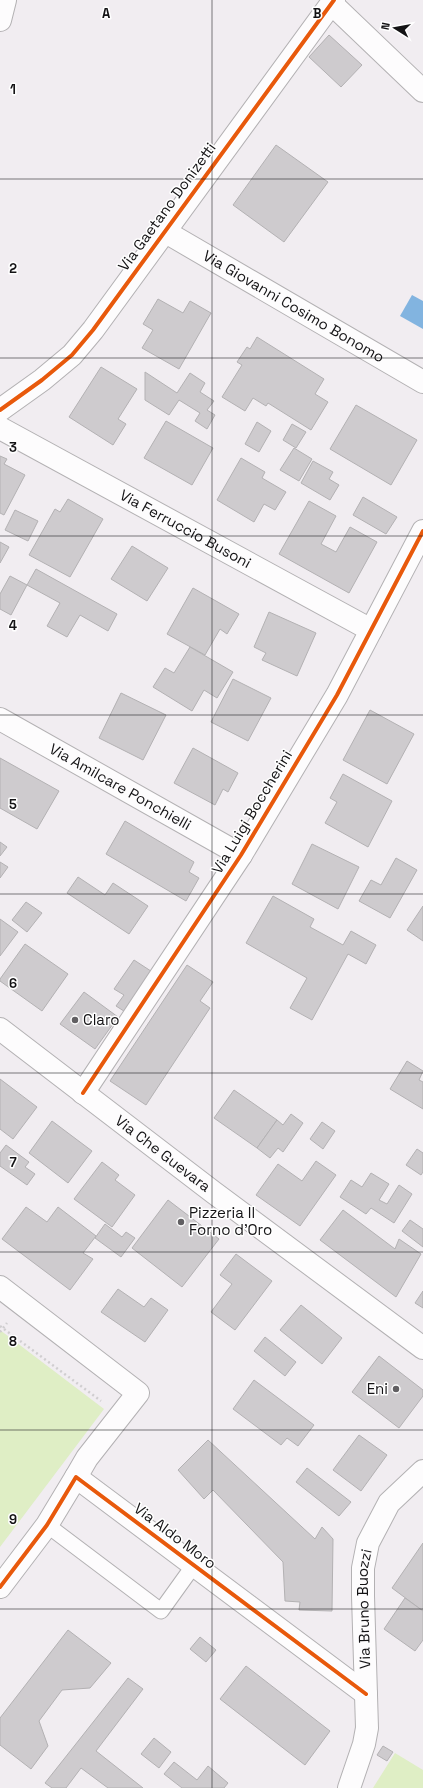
<svg xmlns="http://www.w3.org/2000/svg" width="423" height="1788" viewBox="0 0 423 1788" font-family="'Space Grotesk',sans-serif">
	<style>
		.green { fill: #dfeec5 }
		.water { fill: #82b4e0 }
		.building { fill: #cecbce; stroke: #b3b1b3 }
		.lines { fill: none; stroke-linecap: round; stroke-linejoin: round }
		.service-casing { stroke: #b3b1b3; stroke-width: 17 }
		.minor-casing { stroke: #b3b1b3; stroke-width: 24 }
		.secondary-casing { stroke: #b3b1b3; stroke-width: 24 }
		.path { stroke: #d0ced0; stroke-width: 2.5; stroke-dasharray: 2 3; stroke-linecap: butt }
		.service { stroke: #fdfcfd; stroke-width: 15 }
		.minor { stroke: #fdfcfd; stroke-width: 22 }
		.secondary { stroke: #fdfcfd; stroke-width: 22 }
		.cycleway-casing { stroke: #fff; stroke-width: 6 }
		.cycleway { stroke: #e8590c; stroke-width: 4 }
		.grid { fill: none; stroke: #141315; stroke-width: 1; stroke-opacity: 0.55 }
		.poi-dot { fill: #615f62; stroke: #fff; stroke-width: 1.5 }
		.labels { text-anchor: middle; stroke-width: 3; stroke-linejoin: round; paint-order: stroke }
		.street-label { font-size: 15px; fill: #141315; stroke: #fff }
		.poi-label { font-size: 15px; fill: #141315; stroke: #fff; text-anchor: start }
		.grid-label { font-size: 13px; text-anchor: middle; font-weight: bold; fill: #141315; stroke: #fff; stroke-width: 3; stroke-linejoin: round; paint-order: stroke }
	</style>
	<rect width="100%" height="100%" fill="#f1edf1"/>
	<g class="green">
		<polygon points="0,1330 104,1409 0,1547"/>
		<polygon points="395,1753 423,1770 423,1788 373,1788"/>
	</g>
	<polygon class="water" points="412,295 423,301 423,329 400,316"/>
	<g class="building">
		<polygon points="329,35 362,65 341,87 309,57"/>
		<polygon points="276,145 328,182 284,242 233,205"/>
		<polygon points="158,299 183,313 190,301 211,313 179,369 142,348 153,330 143,324"/>
		<polygon points="257,337 324,379 315,394 328,402 311,430 268,403 266,406 253,398 245,411 222,397 242,365 237,362 247,347 250,349"/>
		<polygon points="101,367 137,389 118,419 126,424 113,445 69,417"/>
		<polygon points="145,372 177,393 190,373 205,383 200,392 214,401 207,410 215,415 207,429 195,421 200,413 179,400 169,415 145,400"/>
		<polygon points="356,405 417,440 391,485 330,449"/>
		<polygon points="166,421 213,448 192,485 144,458"/>
		<polygon points="257,422 271,431 259,452 245,444"/>
		<polygon points="292,424 306,432 296,448 283,440"/>
		<polygon points="294,448 312,459 299,481 280,470"/>
		<polygon points="0,456 7,459 4,464 25,475 4,515 0,513"/>
		<polygon points="241,458 265,472 262,478 286,492 275,510 264,504 254,522 217,500"/>
		<polygon points="313,461 333,472 329,479 339,485 330,500 301,483"/>
		<polygon points="363,497 397,517 386,534 353,515"/>
		<polygon points="68,499 103,519 70,577 29,555 55,509 60,512"/>
		<polygon points="309,501 336,516 321,544 336,552 350,527 377,542 349,593 279,554"/>
		<polygon points="15,510 38,521 28,541 5,530"/>
		<polygon points="0,542 9,547 0,563"/>
		<polygon points="132,546 168,568 147,601 111,579"/>
		<polygon points="36,569 117,614 108,631 80,615 67,637 47,626 60,603 27,585"/>
		<polygon points="10,576 27,585 11,615 0,609 0,594"/>
		<polygon points="193,588 239,614 227,634 220,629 205,655 167,634"/>
		<polygon points="269,612 316,633 297,676 262,660 266,653 254,647"/>
		<polygon points="190,647 233,672 217,698 204,690 192,711 153,687 165,668 174,673"/>
		<polygon points="233,679 271,698 248,741 211,722"/>
		<polygon points="121,693 166,715 143,760 99,738"/>
		<polygon points="370,710 414,734 387,784 343,760"/>
		<polygon points="193,748 238,773 228,792 223,789 215,805 174,783"/>
		<polygon points="0,758 59,791 37,829 0,808"/>
		<polygon points="343,774 392,801 368,847 325,823 337,802 330,798"/>
		<polygon points="125,821 194,862 189,872 199,878 186,901 106,854"/>
		<polygon points="0,842 7,847 0,856"/>
		<polygon points="312,844 359,867 338,909 292,884"/>
		<polygon points="396,858 417,870 390,918 359,901 371,880 381,885"/>
		<polygon points="0,862 8,867 0,878"/>
		<polygon points="78,877 105,895 113,883 148,906 129,934 67,893"/>
		<polygon points="273,896 314,919 310,927 343,945 351,931 376,945 366,964 348,954 312,1020 290,1008 307,978 246,943"/>
		<polygon points="26,902 42,913 27,932 12,920"/>
		<polygon points="423,906 423,941 407,930"/>
		<polygon points="0,919 18,932 0,956"/>
		<polygon points="25,944 68,974 42,1011 0,981 0,979"/>
		<polygon points="134,960 157,975 130,1015 116,1006 124,995 114,989"/>
		<polygon points="187,965 213,982 200,1001 210,1008 146,1105 110,1081"/>
		<polygon points="84,992 118,1017 95,1049 60,1024"/>
		<polygon points="407,1061 423,1071 419,1080 423,1082 423,1109 390,1089"/>
		<polygon points="0,1079 37,1107 13,1139 0,1129"/>
		<polygon points="234,1090 277,1120 257,1148 214,1118"/>
		<polygon points="291,1114 303,1123 283,1152 278,1148 270,1158 257,1148 277,1120 283,1125"/>
		<polygon points="52,1121 92,1151 68,1183 29,1153"/>
		<polygon points="322,1122 335,1131 323,1149 310,1139"/>
		<polygon points="6,1145 29,1162 25,1167 35,1174 27,1185 0,1166 0,1153"/>
		<polygon points="417,1149 423,1153 423,1172 421,1175 406,1165"/>
		<polygon points="316,1161 336,1175 300,1226 256,1195 278,1164 302,1181"/>
		<polygon points="102,1162 119,1175 115,1180 135,1195 112,1227 74,1199"/>
		<polygon points="371,1173 389,1184 379,1200 387,1204 399,1185 412,1194 394,1223 371,1208 366,1214 340,1197 351,1180 362,1187"/>
		<polygon points="168,1200 219,1239 182,1287 132,1248"/>
		<polygon points="26,1207 47,1222 58,1207 96,1236 83,1253 93,1259 70,1290 2,1239"/>
		<polygon points="343,1210 395,1249 399,1239 421,1254 396,1297 320,1240"/>
		<polygon points="410,1220 423,1229 423,1247 402,1231"/>
		<polygon points="105,1224 122,1237 126,1232 135,1238 121,1257 95,1238"/>
		<polygon points="236,1254 272,1281 235,1330 211,1312 232,1284 220,1275"/>
		<polygon points="118,1289 144,1307 151,1298 168,1310 145,1342 101,1312"/>
		<polygon points="423,1291 423,1308 415,1303"/>
		<polygon points="301,1305 342,1338 322,1364 280,1330"/>
		<polygon points="265,1337 296,1362 285,1376 254,1351"/>
		<polygon points="379,1356 423,1390 423,1396 399,1428 352,1392"/>
		<polygon points="254,1380 314,1425 298,1446 287,1438 281,1445 233,1409"/>
		<polygon points="359,1435 387,1455 361,1491 333,1470"/>
		<polygon points="208,1440 315,1539 322,1527 333,1539 332,1611 299,1610 300,1602 285,1601 283,1562 213,1490 204,1499 178,1470"/>
		<polygon points="307,1468 351,1502 339,1516 296,1482"/>
		<polygon points="423,1543 423,1611 392,1588"/>
		<polygon points="405,1598 423,1611 423,1640 415,1651 384,1629"/>
		<polygon points="68,1630 111,1663 90,1688 62,1690 39,1721 48,1746 31,1769 0,1745 0,1718"/>
		<polygon points="200,1637 216,1650 206,1662 190,1649"/>
		<polygon points="246,1666 330,1731 305,1765 220,1699"/>
		<polygon points="128,1678 143,1689 96,1751 143,1788 108,1788 81,1768 66,1788 52,1788 45,1783"/>
		<polygon points="154,1738 171,1752 159,1768 141,1754"/>
		<polygon points="383,1746 393,1752 387,1761 377,1755"/>
		<polygon points="174,1762 197,1780 208,1766 228,1783 224,1788 182,1788 164,1774"/>
	</g>
	<g class="lines">
		<defs>
			<polyline id="service" points="47,1525 161,1611 194,1565"/>
			<g id="minor">
				<polyline points="332,4 423,91"/>
				<path id="s1" d="M 164,231 L 423,382"/>
				<polyline points="0,410 42,380 72,355 93,330 334,0"/>
				<path id="s2" d="M 0,428 L 371,630"/>
				<path id="s3" d="M 0,719 L 241,855"/>
				<polyline points="83,1093 241,855 337,695 423,531"/>
				<polyline points="0,1287 138,1393 87,1458 76,1477"/>
				<polyline points="0,1587 47,1525 76,1477 366,1694"/>
				<path id="s4" d="M 349,1788 L 364,1744 L 367,1728 L 363,1596 L 363,1568 L 368,1543 L 389,1503 L 423,1471"/>
			</g>
			<g id="secondary">
				<polyline points="0,20 5,0"/>
				<path id="s5" d="M 0,1029 L 213,1192 L 423,1348"/>
			</g>
		</defs>
		<use href="#service" class="service-casing"/>
		<use href="#minor" class="minor-casing"/>
		<use href="#secondary" class="secondary-casing"/>
		<g class="path">
			<polyline points="0,1326 101,1401"/>
			<polyline points="0,1332 7,1323"/>
		</g>
		<use href="#service" class="service"/>
		<use href="#minor" class="minor"/>
		<use href="#secondary" class="secondary"/>
		<defs>
			<g id="cycleway">
				<polyline points="0,410 42,380 72,355 93,330 334,0"/>
				<polyline points="83,1093 241,855 337,695 423,531"/>
				<polyline points="0,1587 47,1525 76,1477 366,1694"/>
			</g>
		</defs>
		<use href="#cycleway" class="cycleway-casing"/>
		<use href="#cycleway" class="cycleway"/>
	</g>
	<path class="grid" d="M 212,0 L 212,1788M 0,179 L 423,179M 0,358 L 423,358M 0,536 L 423,536M 0,715 L 423,715M 0,894 L 423,894M 0,1073 L 423,1073M 0,1252 L 423,1252M 0,1430 L 423,1430M 0,1609 L 423,1609"/>
	<g class="poi-dot">
		<circle cx="75" cy="1020" r="4"/>
		<circle cx="181" cy="1222" r="4"/>
		<circle cx="396" cy="1389" r="4"/>
	</g>
	<g class="labels">
		<g class="street-label">
			<text transform="translate(167 207) rotate(-54)" y="5">Via Gaetano Donizetti</text>
			<text dy="5" stroke="none"><textPath href="#s1" startOffset="150">Via Giovanni Cosimo Bonomo</textPath></text>
			<text dy="5" stroke="none"><textPath href="#s2" startOffset="211">Via Ferruccio Busoni</textPath></text>
			<text dy="5" stroke="none"><textPath href="#s3" startOffset="138">Via Amilcare Ponchielli</textPath></text>
			<text transform="translate(252 812) rotate(-59)" y="5">Via Luigi Boccherini</text>
			<text dy="5" stroke="none"><textPath href="#s5" startOffset="205">Via Che Guevara</textPath></text>
			<text transform="translate(175 1536) rotate(37)" y="5">Via Aldo Moro</text>
			<text dy="5" stroke="none"><textPath href="#s4" startOffset="182">Via Bruno Buozzi</textPath></text>
		</g>
		<g class="poi-label">
			<text x="83" y="1025">Claro</text>
			<text x="189" y="1218">Pizzeria Il<tspan x="189" dy="17">Forno d'Oro</tspan></text>
			<text x="388" y="1394" text-anchor="end">Eni</text>
		</g>
	</g>
	<g class="grid-label">
		<text x="106" y="18">A</text>
		<text x="317" y="18">B</text>
		<text x="13" y="94">1</text>
		<text x="13" y="273">2</text>
		<text x="13" y="452">3</text>
		<text x="13" y="630">4</text>
		<text x="13" y="809">5</text>
		<text x="13" y="988">6</text>
		<text x="13" y="1167">7</text>
		<text x="13" y="1346">8</text>
		<text x="13" y="1524">9</text>
	</g>
	<g transform="translate(395 28) rotate(281)" stroke="#ffffff" stroke-width="3" paint-order="stroke">
	<path d="M0-3L7 15L0 10L-7 15Z" fill="#141315"/>
	<text y="-6" font-size="11" font-weight="bold" text-anchor="middle" fill="#141315">N</text>
	</g>
</svg>
